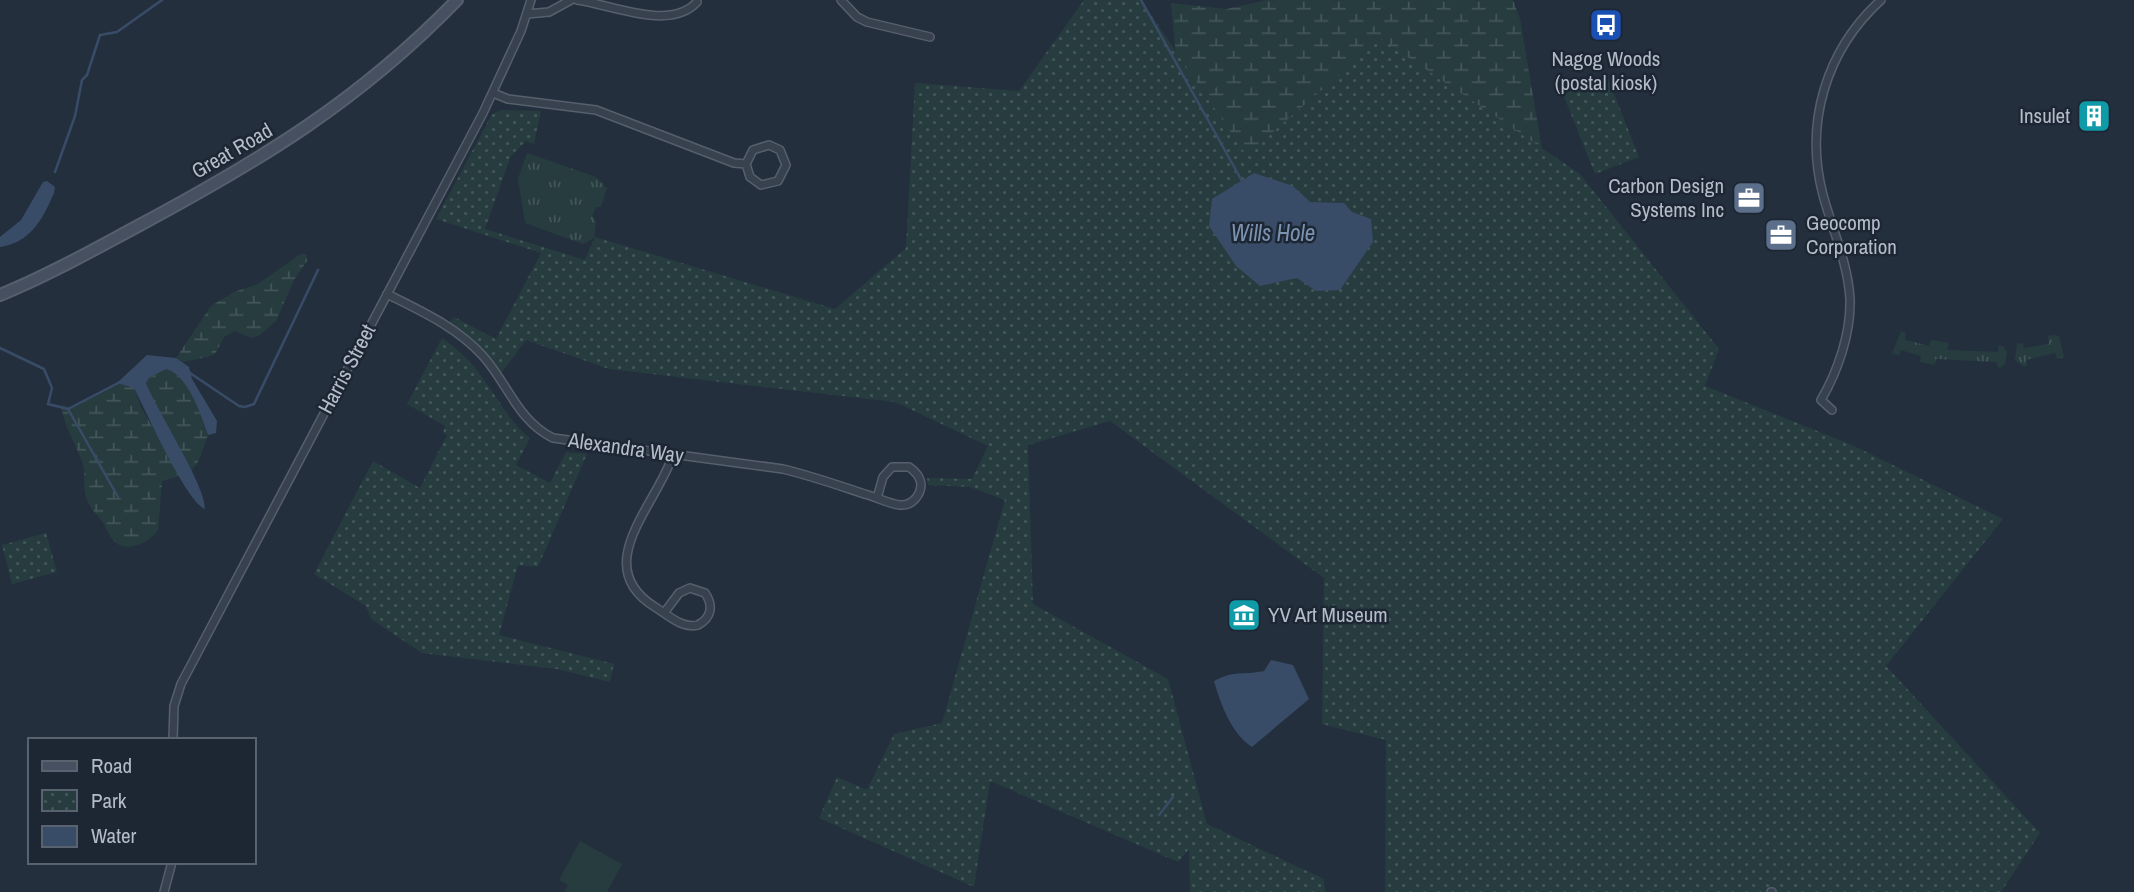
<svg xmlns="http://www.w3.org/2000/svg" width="2134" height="892" viewBox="0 0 2134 892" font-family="'Archivo Narrow',sans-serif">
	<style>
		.grass { fill: url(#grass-tufts) }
		.wetland { fill: url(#wetland-marsh) }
		.park { fill: url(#park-dots) }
		.pitch { fill: #263c3f }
		.water { fill: #394c67 }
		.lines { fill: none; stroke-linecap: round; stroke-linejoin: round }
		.stream { stroke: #394c67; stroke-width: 2.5 }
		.minor-casing { stroke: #565f6c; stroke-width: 10 }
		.secondary-casing { stroke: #565f6c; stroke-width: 14 }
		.minor { stroke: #38414e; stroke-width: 7 }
		.secondary { stroke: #465061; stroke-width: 10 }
		.labels { text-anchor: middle; stroke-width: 5; stroke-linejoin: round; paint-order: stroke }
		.poi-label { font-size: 21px; fill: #b4bcc9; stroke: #1d2633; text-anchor: end }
		.street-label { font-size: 21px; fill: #b4bcc9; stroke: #1d2633 }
		.water-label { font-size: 23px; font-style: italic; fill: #7c92b1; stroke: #1d2633 }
	</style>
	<defs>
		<pattern id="grass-tufts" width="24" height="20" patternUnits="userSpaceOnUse" patternTransform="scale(1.75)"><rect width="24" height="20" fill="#263c3f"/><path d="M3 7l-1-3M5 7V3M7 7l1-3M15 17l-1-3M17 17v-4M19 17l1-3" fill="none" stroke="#435659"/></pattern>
		<pattern id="wetland-marsh" width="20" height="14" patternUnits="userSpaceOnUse" patternTransform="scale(1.75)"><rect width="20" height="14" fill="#263c3f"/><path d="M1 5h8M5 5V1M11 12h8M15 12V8" fill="none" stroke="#435659"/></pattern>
		<pattern id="park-dots" width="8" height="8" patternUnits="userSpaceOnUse" patternTransform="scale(1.75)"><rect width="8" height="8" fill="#263c3f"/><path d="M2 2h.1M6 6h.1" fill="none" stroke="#435659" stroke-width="1.8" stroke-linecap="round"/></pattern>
	</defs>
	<rect width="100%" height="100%" fill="#242f3e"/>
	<g class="grass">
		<polygon points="527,153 596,177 607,188 601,207 596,207 592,216 596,221 594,238 583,244 525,223 518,179"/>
		<polygon points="1901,331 1906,333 1905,340 1929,346 1931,340 1949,343 1947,350 1998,352 1998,346 2003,346 2007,353 2005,364 1999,369 1996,362 1936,359 1935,365 1920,362 1921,356 1901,350 1899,355 1892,354"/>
		<polygon points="2053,335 2059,336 2064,357 2057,359 2055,353 2026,360 2027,366 2023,366 2015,360 2017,344 2023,343 2024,348 2049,344 2048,336"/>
	</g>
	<g class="wetland">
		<polygon points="1266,0 1513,0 1520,19 1543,155 1417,373 1179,88 1171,3 1227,9"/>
		<polygon points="302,253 307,255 307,261 294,280 276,321 260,335 251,338 235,331 224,337 215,354 208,357 182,362 176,358 211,306 234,292 258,284"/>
		<path d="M 166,369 C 188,375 201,415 208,435 L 198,462 L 190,472 C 176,442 157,414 146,383 L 149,378 Z"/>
		<path d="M 117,383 L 134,388 L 141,407 L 180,476 L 162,481 L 158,530 C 149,543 125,555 112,539 C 108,534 106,526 101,520 C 94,511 87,505 85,493 C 83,482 86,471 82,461 C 74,441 64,426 61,405 L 72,408 Z"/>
	</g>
	<g class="park">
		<polygon points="1084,0 1141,0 1246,155 1381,39 1580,174 1719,349 1705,386 1852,445 2003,519 1886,666 2040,833 2001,892 1385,892 1386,740 1322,724 1324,578 1110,421 1028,445 1033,604 1168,679 1207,824 1324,879 1325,892 1190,892 1189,849 1178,862 990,781 974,887 819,818 837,777 867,790 894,734 942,723 1005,500 970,487 928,485 927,478 972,479 988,446 895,402 609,369 526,340 500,375 464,333 449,323 454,317 496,339 541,253 436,219 492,114 501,110 541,111 534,144 526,141 511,156 485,229 585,260 595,237 835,309 906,248 915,83 1019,91"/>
		<polygon points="1607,76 1639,157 1595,174 1563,94"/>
		<path d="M 442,338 C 457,349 472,361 482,377 C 498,399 509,421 530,438 L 516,465 L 550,483 L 566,452 L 587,454 L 538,567 L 518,565 L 499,635 L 614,664 L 610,682 L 557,669 L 422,653 L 371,619 L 366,606 L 314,574 L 373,461 L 420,488 L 447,435 L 443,433 L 445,426 L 407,404 Z"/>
		<polygon points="46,533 57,572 12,584 2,545"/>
	</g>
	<polygon class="pitch" points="580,841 622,864 607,892 564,892 568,885 559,880"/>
	<g class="water">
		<polygon points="1254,173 1293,186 1310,202 1344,203 1352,212 1371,219 1373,242 1340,290 1316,291 1297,278 1260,286 1236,266 1209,226 1212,199"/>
		<path d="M 47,181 L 55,187 L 54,193 C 43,219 30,243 0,247 L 0,237 L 21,220 L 43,182 Z"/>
		<path d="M 147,355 L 176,358 L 189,367 L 192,379 L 217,421 L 216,433 L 208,435 C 201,415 188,375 166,369 L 149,378 L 146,383 C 157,411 206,486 205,509 C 185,500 146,411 134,388 L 117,383 Z"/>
		<path d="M 1271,660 L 1293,665 L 1309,699 L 1252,747 C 1231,733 1221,705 1214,681 C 1238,669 1241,676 1264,671 Z"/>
	</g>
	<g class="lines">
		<g class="stream">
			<polyline points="1141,0 1242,181"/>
			<polyline points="55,172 75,116 82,80 87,75 100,35 117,32 162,0"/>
			<polyline points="0,348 44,369 52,388 48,404 68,409 118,497"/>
			<polyline points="187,371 239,406 245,407 254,404 318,270"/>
			<polyline points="68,409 120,382"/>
			<polyline points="1159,815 1173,797"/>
		</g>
		<defs>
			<g id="minor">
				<path d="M 577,0 C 610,4 670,32 697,2"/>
				<polyline points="841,0 857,17 867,22 930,37"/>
				<polyline points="527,14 549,12 571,0"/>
				<polyline points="493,93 508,99 596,110 734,163 746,164 750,177 761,185 778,181 786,165 780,150 769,145 753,150 746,164"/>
				<path d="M 387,294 C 421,311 457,327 483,356 C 508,384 518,421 553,438 L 783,469 C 812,476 840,486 868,495 C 878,498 890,504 900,505 C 912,506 921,495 921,484 C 920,476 915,471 909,467 L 892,467 L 883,477 L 877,498"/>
				<path d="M 1832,410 L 1821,400 C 1838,371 1851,333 1850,299 C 1848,263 1832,229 1823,195 C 1804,123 1826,50 1881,0"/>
				<path d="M 664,613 L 679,593 L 690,588 L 705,593 C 714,606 711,618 698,625 C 682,629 668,615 655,607 C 589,566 656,506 673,455"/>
				<polyline points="173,740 174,706 181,684 483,113 521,31 531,0"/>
				<polyline points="164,892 172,862"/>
				<polyline points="1771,892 1772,892"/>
			</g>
			<path id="secondary" d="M 0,295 C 47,276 93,250 138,226 C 261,160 359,101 457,0"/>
		</defs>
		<use href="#minor" class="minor-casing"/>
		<use href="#secondary" class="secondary-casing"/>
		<use href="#minor" class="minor"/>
		<use href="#secondary" class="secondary"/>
	</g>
	<defs>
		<symbol id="bus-square" viewBox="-11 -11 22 22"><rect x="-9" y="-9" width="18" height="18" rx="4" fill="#1a4fb4" stroke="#1d2633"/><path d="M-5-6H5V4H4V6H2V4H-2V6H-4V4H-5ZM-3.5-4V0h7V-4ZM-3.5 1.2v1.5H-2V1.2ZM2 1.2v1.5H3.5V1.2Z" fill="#fff"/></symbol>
		<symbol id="building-square" viewBox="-11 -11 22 22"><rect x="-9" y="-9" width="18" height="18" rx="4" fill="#0f9aa8" stroke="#1d2633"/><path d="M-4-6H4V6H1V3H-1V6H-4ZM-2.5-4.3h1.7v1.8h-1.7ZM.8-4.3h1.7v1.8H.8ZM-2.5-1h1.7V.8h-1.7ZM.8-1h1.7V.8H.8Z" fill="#fff"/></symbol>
		<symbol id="office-square" viewBox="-11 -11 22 22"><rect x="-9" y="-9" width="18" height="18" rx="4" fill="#5c6f8a" stroke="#1d2633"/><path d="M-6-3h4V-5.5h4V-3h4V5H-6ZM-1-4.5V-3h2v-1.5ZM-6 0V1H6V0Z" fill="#fff"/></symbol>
		<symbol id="museum-square" viewBox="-11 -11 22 22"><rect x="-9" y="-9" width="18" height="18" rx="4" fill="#0f9aa8" stroke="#1d2633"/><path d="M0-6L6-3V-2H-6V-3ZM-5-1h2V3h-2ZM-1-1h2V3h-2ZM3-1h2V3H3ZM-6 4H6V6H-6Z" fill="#fff"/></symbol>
	</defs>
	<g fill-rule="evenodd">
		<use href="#bus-square" x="1587" y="6" width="38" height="38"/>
		<use href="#building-square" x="2075" y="97" width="38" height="38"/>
		<use href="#office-square" x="1730" y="179" width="38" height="38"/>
		<use href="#office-square" x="1762" y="216" width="38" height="38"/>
		<use href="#museum-square" x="1225" y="596" width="38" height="38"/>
	</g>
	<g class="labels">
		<g class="poi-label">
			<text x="1606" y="66" text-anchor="middle">Nagog Woods<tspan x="1606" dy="24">(postal kiosk)</tspan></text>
			<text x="2070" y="123">Insulet</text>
			<text x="1724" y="193">Carbon Design<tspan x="1724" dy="24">Systems Inc</tspan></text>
			<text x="1806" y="230" text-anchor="start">Geocomp<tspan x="1806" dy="24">Corporation</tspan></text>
			<text x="1268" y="622" text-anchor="start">YV Art Museum</text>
		</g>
		<g class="street-label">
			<text transform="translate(232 151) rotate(-30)" y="7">Great Road</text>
			<text transform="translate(347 369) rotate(-62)" y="7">Harris Street</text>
			<text transform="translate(626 448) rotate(8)" y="7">Alexandra Way</text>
		</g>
		<g class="water-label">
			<text x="1273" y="241">Wills Hole</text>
		</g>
	</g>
	<rect x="28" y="738" width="228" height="126" fill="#1d2633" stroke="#59626f" stroke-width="2"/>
	<rect x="42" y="761" width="35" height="10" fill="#465061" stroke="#59626f" stroke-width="2"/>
	<text x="91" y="773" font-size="21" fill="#b4bcc9">Road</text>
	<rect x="42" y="790" width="35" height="21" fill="url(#park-dots)" stroke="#59626f" stroke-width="2"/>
	<text x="91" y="808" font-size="21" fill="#b4bcc9">Park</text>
	<rect x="42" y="826" width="35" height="21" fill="#394c67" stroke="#59626f" stroke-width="2"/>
	<text x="91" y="843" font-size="21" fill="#b4bcc9">Water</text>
</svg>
